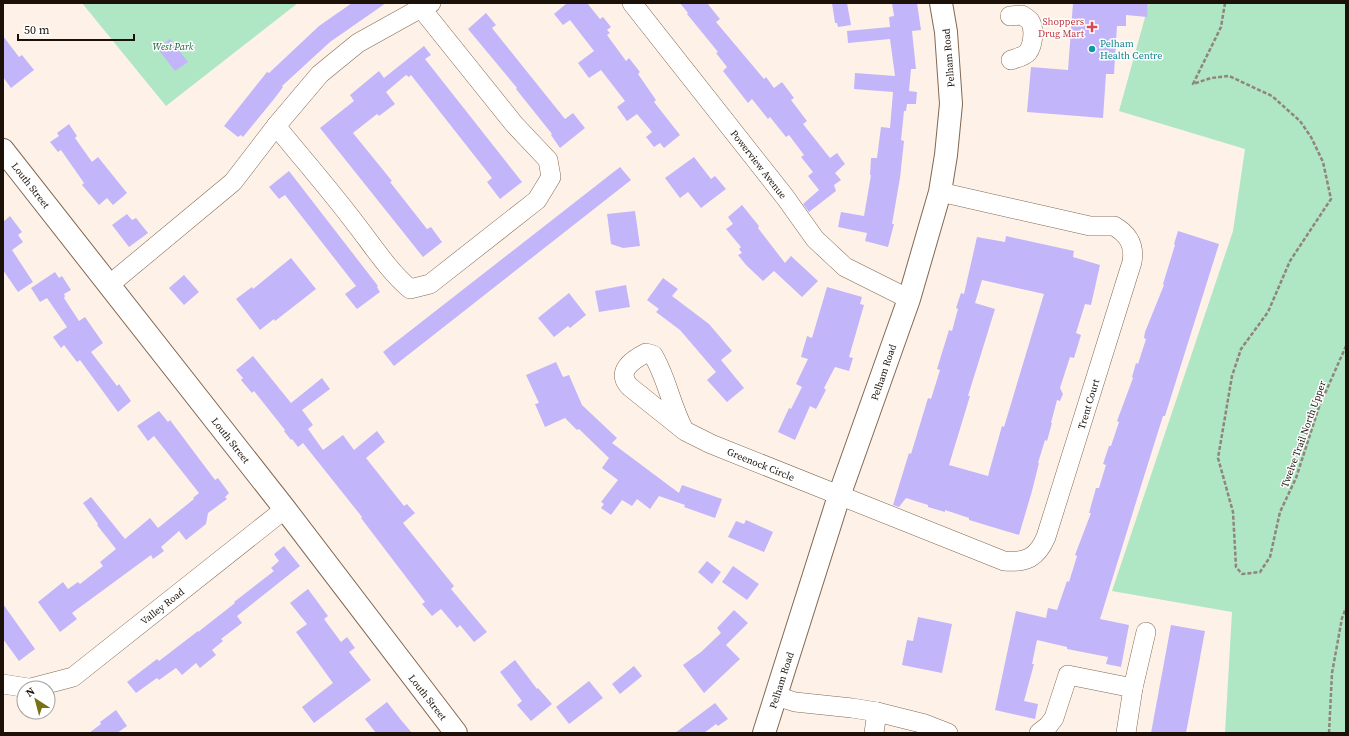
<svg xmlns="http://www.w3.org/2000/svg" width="1349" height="736" viewBox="0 0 1349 736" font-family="'Source Serif 4',serif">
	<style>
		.green { fill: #afe6c3 }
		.building { fill: #c3b5fa; fill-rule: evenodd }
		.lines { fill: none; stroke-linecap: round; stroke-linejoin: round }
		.minor-casing { stroke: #826852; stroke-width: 20 }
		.major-casing { stroke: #826852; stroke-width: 24 }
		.path { stroke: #90857c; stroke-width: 2.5; stroke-dasharray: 4 2; stroke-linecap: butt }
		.minor { stroke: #fff; stroke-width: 19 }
		.major { stroke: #fff; stroke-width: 22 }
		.health-dot { fill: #e0444e; stroke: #fff; stroke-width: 1.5 }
		.culture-dot { fill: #0f9aa8; stroke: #fff; stroke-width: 1.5 }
		.labels { text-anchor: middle; stroke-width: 3; stroke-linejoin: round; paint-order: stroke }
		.health-label { font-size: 10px; fill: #be3a42; stroke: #fff; text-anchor: end }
		.culture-label { font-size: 10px; fill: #0d838f; stroke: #fff; text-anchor: start }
		.park-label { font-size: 10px; font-style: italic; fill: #195f3b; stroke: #fff }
		.street-label { font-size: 10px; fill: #1b1109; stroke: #fff }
	</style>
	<rect width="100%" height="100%" fill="#fef2e8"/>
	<g class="green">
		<polygon points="82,3 298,3 166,106"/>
		<polygon points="1149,3 1346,3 1346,733 1225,733 1232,612 1112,591 1233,231 1245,149 1119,111"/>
	</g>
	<g class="building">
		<polygon points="352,3 386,3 330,42 282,86 283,87 274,99 243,137 241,135 238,137 224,126 267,72 269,73 319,26"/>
		<polygon points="567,3 587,3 600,19 603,17 611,27 607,30 610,33 607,35 626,61 629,58 640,72 638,74 656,100 654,102 680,135 664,148 660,143 654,147 646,137 652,132 637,114 627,121 617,107 625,101 601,70 589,78 578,63 594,51 570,20 563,25 554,14"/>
		<polygon points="680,3 707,3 720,19 716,22 764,79 766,77 774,88 782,82 794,98 791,100 807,121 803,124 830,158 837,153 845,164 835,173 841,180 834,185 836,191 809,212 803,204 819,190 808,176 813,172 801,157 804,155 789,135 786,137 770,117 768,119 752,99 748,103 723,71 727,67 716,53 718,52 687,14 688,13"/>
		<polygon points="832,3 847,3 851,25 838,27 837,23 835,23"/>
		<polygon points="892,3 917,3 921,30 912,31 916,69 911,69 909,91 917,92 916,104 907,104 906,111 904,111 901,140 904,141 900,178 892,224 894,224 888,247 865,241 867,233 838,227 841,212 864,216 871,175 870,175 871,158 877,158 881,127 890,128 893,92 854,89 855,73 895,76 890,39 848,43 847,31 890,27 889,17 894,16"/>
		<polygon points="1073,3 1148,3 1147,17 1126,15 1126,26 1117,26 1114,74 1106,74 1103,118 1027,112 1031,67 1068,70"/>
		<polygon points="486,13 496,25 492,28 565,119 573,113 585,128 560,148 551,135 552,134 516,89 517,88 468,29"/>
		<polygon points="3,36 19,57 22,55 34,70 11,88 3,77"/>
		<polygon points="170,39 188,62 175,71 158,49"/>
		<polygon points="424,46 431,55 425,59 522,182 500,199 487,182 492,178 411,75 409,77 406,75 386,92 395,104 379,116 377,114 353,133 392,181 390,182 427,229 431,227 442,242 423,257 320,128 354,101 350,95 379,71 384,78"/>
		<polygon points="69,124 77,136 75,138 92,162 98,157 127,193 113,205 107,198 99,205 82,185 84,183 61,150 58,152 50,142 59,136 57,133"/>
		<polygon points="694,157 711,179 715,176 726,189 701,208 688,192 680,198 665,178"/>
		<polygon points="620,167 631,180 394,366 383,352"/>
		<polygon points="289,171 378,286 377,287 380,292 357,309 345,294 356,286 285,195 279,199 269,187"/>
		<polygon points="742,205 759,226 758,228 785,263 791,256 818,281 802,297 774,271 763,281 746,265 738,255 742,253 739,249 741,247 726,229 733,224 728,217"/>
		<polygon points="635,211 640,246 623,248 611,244 607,214"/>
		<polygon points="127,214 132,220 136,218 148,233 129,247 112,225"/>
		<polygon points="10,216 22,232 18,235 23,242 12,250 33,282 18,292 3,270 3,222"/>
		<polygon points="1178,231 1219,244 1165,416 1163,416 1141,486 1100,619 1129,625 1121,667 1106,664 1108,657 1067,649 1067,647 1037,640 1032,664 1034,664 1024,701 1038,704 1035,719 995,710 1016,611 1046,618 1048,608 1057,610 1067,581 1069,582 1077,556 1075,555 1091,513 1089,513 1096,488 1099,488 1106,465 1103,464 1109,446 1111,446 1119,422 1117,421 1133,378 1132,377 1136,363 1138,364 1146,339 1144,338 1145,332 1164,285 1163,284 1175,245 1174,244"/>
		<path d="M 1006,236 L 1074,251 L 1073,257 L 1100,265 L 1091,305 L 1085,304 L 1076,333 L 1081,335 L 1074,358 L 1070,357 L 1060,388 L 1063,394 L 1060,401 L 1057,400 L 1051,423 L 1052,423 L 1047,441 L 1045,440 L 1038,463 L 1039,463 L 1032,491 L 1019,535 L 969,520 L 969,518 L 945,510 L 945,512 L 928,507 L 928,505 L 906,498 L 899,507 L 893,505 L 909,453 L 911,454 L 928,398 L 931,399 L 940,370 L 937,369 L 949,330 L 952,331 L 958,309 L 956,308 L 961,293 L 964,294 L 977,237 L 1005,242 ZM 982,280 L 1044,294 L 1004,427 L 1002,426 L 988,476 L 949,465 L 970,396 L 968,396 L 995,309 L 975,303 Z"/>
		<polygon points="291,258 316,289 275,321 274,319 260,330 236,299 252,287 253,289"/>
		<polygon points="55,272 59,278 62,276 71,290 64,294 65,296 64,298 79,321 85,317 103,343 91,352 117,386 119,384 131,401 118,412 80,360 77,362 64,345 61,348 53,337 67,327 47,298 40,302 31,288"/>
		<polygon points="184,275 199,292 184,305 169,288"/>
		<polygon points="663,278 678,289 672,296 709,324 732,351 721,360 744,388 727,402 707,380 716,372 680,330 656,312 659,309 647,300"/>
		<polygon points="626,285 630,307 599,312 595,291"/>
		<polygon points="827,287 862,297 860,304 864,305 849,357 853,358 849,371 835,367 824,388 826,390 816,409 810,406 795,440 778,432 789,408 791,409 802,387 796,384 808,359 801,357 807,336 812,338"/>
		<polygon points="569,293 586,315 570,328 568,326 554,337 538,318"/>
		<polygon points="253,356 291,403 322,378 330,389 302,410 313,425 308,429 323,450 343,435 354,450 377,431 385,442 366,458 404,506 407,504 415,513 403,523 454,586 451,589 487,632 474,642 460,625 457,628 441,609 432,616 422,604 425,602 361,518 362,517 303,443 298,447 292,439 291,440 284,431 285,430 254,391 252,393 241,380 243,378 236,370"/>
		<polygon points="556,362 563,377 569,375 582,405 617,438 612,443 679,493 682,485 722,499 715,518 684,507 685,505 659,496 650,509 637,499 632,506 622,500 611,515 601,508 604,504 601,502 618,480 602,468 609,458 579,429 577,430 565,418 545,427 535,404 539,403 526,375"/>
		<polygon points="159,411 168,422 170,420 215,480 218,478 229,493 225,497 227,499 208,513 206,524 186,540 179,531 161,547 164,551 153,559 151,555 72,613 77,619 60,632 38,602 63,582 68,589 78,582 80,584 103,566 100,562 116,549 97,525 98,524 83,503 91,497 125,539 150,518 158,528 194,499 193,498 199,493 154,436 148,441 137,426"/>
		<polygon points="746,520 773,532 764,552 728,537 736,521 744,524"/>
		<polygon points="284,546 300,566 237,616 242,623 221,639 223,641 212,650 216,655 200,668 196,663 182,675 176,668 159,680 157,678 136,693 127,682 157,659 159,661 198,631 198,632 235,603 234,602 274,571 271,568 279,561 274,554"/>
		<polygon points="707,561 721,572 712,584 698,572"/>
		<polygon points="733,566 759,584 747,600 722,582"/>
		<polygon points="308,589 328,616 324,619 341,642 347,637 355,648 349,652 371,680 314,723 302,707 333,683 296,632 307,624 290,603"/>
		<polygon points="3,604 35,649 19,661 3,639"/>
		<polygon points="734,610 748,623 726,645 740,659 704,693 683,665 701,652 721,633 717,628"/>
		<polygon points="918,617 952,624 942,673 902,665 907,640 913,641"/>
		<polygon points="1171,625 1205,631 1186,733 1151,733"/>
		<polygon points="515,660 537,689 538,688 552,704 531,721 517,705 522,701 500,672"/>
		<polygon points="634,666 642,676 620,694 612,684"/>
		<polygon points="589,681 603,698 569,724 556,707"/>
		<polygon points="387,702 401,720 412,733 376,733 365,719"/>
		<polygon points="715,703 728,719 718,726 716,724 704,733 675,733"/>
		<polygon points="116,710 127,726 117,733 89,733 101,724 100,722"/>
	</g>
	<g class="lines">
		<defs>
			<g id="minor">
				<polyline points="632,3 785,197 815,239 845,267 909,299"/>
				<path d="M 1010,16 L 1022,15 C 1025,17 1028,19 1030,21 C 1035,29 1033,45 1028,52 C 1024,57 1016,58 1011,60"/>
				<path d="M 276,126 C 302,158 330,190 355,223 C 373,246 388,270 410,289 L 430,284 L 537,200 L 551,177 L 548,160 L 514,124 L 421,8"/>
				<polyline points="109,285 233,182 276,126 320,74 358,43 421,8 431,3"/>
				<path d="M 684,430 C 671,406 667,378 653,355 L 646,353 C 632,360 615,372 630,387 L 685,431 L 711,444 L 1004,561 C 1026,563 1037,558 1046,537 L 1132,262 C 1135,245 1128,234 1114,226 L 1090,226 L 940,192"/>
				<polyline points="3,684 28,688"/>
				<polyline points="31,688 73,677 285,509"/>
				<polyline points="776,696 795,702 852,708 877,712 925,724 948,733"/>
				<polyline points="874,733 877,712"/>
				<polyline points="1039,733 1048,726 1054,718 1068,675 1133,688"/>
				<polyline points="1126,733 1133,688 1146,632"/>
			</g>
			<g id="major">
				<polyline points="3,150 285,509 456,733"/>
				<polyline points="764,733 839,496 909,299 940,192 946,155 951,104 946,32 941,3"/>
			</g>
		</defs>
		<use href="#minor" class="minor-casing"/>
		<use href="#major" class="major-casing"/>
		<g class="path">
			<polyline points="1225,3 1221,27 1193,84 1211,78 1229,76 1272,96 1300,121 1311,137 1323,162 1331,199 1290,261 1268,312 1241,349 1232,376 1218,458 1233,512 1236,567 1242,574 1260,572 1270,557 1280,512 1296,478 1319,407 1346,346"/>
			<polyline points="1329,733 1332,673 1342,618 1346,608"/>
		</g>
		<use href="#minor" class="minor"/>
		<use href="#major" class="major"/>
	</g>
	<path class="health-dot" d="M1090 21h4v4h4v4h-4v4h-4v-4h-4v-4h4z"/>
	<circle class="culture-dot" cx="1092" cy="49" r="4"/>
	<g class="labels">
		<g class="health-label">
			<text x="1084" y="25">Shoppers<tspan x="1084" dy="12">Drug Mart</tspan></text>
		</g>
		<g class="culture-label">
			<text x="1100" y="47">Pelham<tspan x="1100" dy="12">Health Centre</tspan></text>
		</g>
		<g class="park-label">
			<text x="173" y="50">West Park</text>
		</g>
		<g class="street-label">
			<text transform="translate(948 58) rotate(-95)" y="4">Pelham Road</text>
			<text transform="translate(759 164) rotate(52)" y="4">Powerview Avenue</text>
			<text transform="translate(31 185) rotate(52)" y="4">Louth Street</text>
			<text transform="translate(883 372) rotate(-71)" y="4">Pelham Road</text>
			<text transform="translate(1088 404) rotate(-73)" y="4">Trent Court</text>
			<text transform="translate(1303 434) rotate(-70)" y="4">Twelve Trail North Upper</text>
			<text transform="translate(231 440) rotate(52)" y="4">Louth Street</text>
			<text transform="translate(761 464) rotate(22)" y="4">Greenock Circle</text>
			<text transform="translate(162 606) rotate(-38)" y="4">Valley Road</text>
			<text transform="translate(781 680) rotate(-72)" y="4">Pelham Road</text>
			<text transform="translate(428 697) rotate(52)" y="4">Louth Street</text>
		</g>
	</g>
	<rect width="1349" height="736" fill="none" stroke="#1b1109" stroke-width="8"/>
	<g transform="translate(36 700) rotate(324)"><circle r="19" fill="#ffffff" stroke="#a4a09d"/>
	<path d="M0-3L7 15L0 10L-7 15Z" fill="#787215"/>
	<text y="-6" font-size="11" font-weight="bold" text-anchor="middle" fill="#1b1109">N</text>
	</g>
	<path d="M18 34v6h116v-6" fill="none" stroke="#1b1109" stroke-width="2"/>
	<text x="24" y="34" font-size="12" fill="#1b1109" stroke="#ffffff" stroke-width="3" paint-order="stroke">50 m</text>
</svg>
